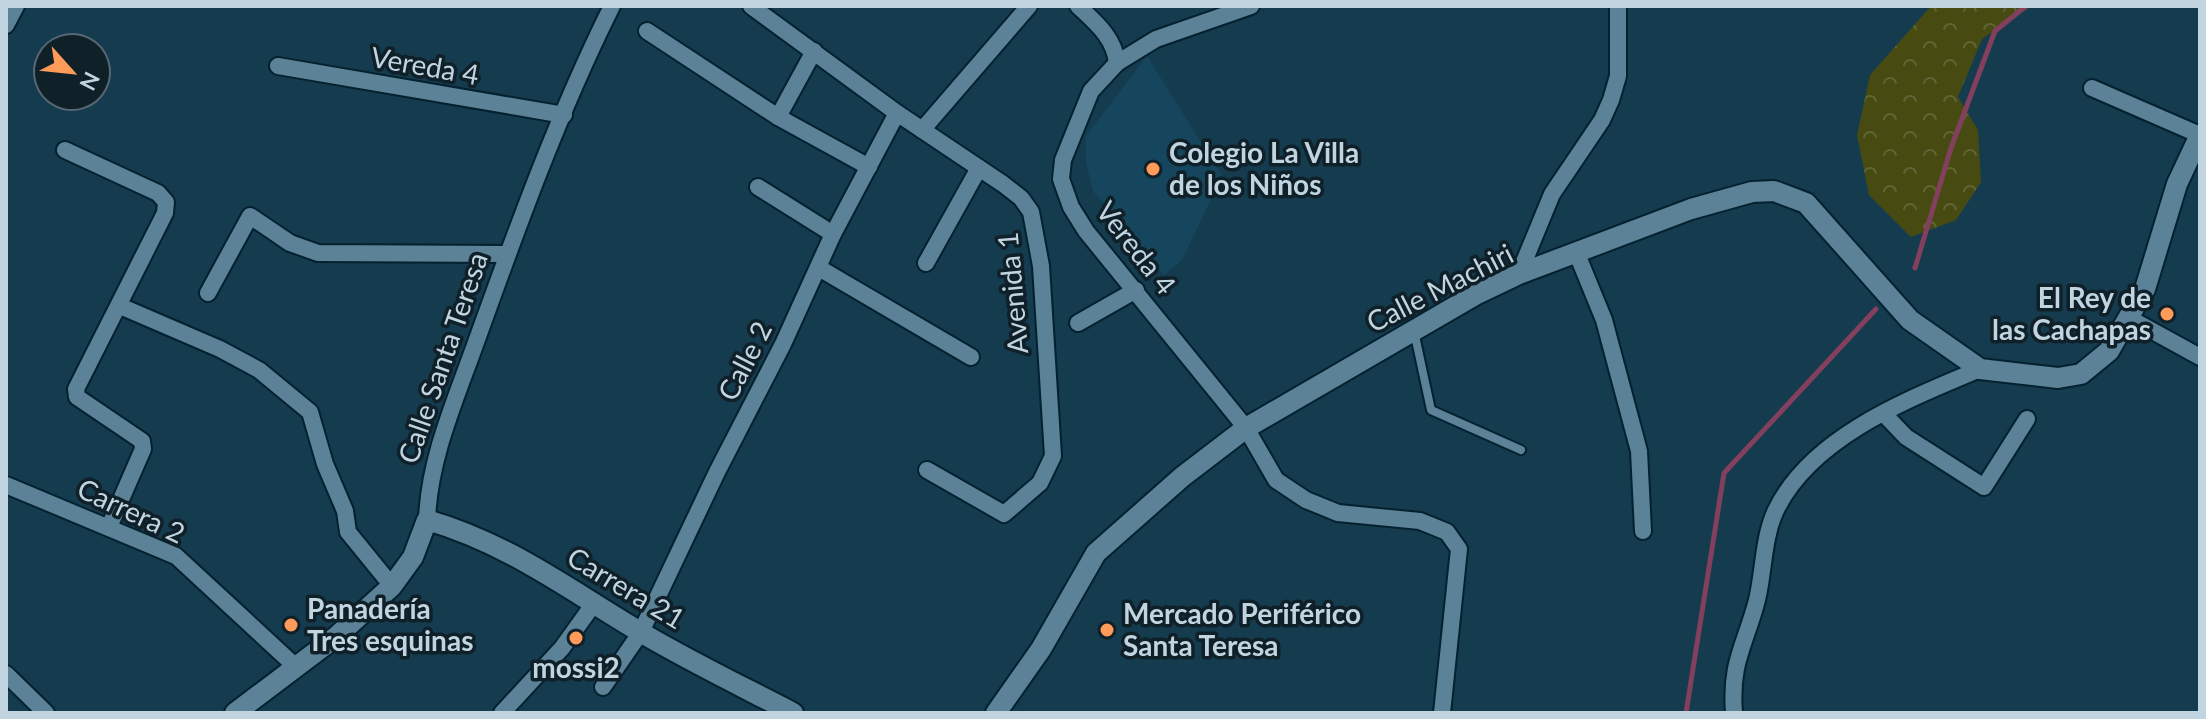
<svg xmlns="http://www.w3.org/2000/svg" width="2206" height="719" viewBox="0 0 2206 719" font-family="Lato,sans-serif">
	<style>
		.built { fill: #15465d }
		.forest { fill: url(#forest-crowns) }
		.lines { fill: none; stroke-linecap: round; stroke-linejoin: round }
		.stream { stroke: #823f5e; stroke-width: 5 }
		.service-casing { stroke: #04212f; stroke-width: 12 }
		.minor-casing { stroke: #04212f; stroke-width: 20 }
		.tertiary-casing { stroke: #04212f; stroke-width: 24 }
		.service { stroke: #5b8297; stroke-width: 8 }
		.minor { stroke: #5b8297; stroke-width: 16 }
		.tertiary { stroke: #5b8297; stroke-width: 20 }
		.poi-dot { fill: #fe9b59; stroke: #102029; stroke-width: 3 }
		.labels { text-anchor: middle; stroke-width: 7; stroke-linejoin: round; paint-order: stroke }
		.street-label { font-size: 28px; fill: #c1d5e1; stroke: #102029 }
		.poi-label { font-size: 28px; font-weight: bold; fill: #c1d5e1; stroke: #102029; text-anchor: start }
	</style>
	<defs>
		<pattern id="forest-crowns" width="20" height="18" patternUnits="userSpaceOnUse" patternTransform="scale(2)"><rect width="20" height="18" fill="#474b12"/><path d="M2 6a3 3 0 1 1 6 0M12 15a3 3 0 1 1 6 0" fill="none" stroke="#606434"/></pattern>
	</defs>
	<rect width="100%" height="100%" fill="#153b4e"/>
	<polygon class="built" points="1147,56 1222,176 1182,260 1164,275 1093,191 1086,162 1086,136"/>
	<polygon class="forest" points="1931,6 2032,6 1982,39 1958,97 1978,130 1981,182 1956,220 1911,237 1869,195 1857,135 1870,75"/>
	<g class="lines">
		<g class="stream">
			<polyline points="1915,268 1951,148 1995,31 2026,6"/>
			<polyline points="1686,713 1724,473 1876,309"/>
		</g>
		<defs>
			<polyline id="service" points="1414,331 1431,410 1521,450"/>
			<g id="minor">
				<polyline points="751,6 897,113 1003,184 1021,198 1031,212 1041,266 1053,456 1040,483 1004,514 927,470"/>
				<path d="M 1078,6 C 1096,23 1114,37 1117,63"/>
				<polyline points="1251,6 1156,39 1117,63 1091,91 1063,160 1061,179 1071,207 1086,231 1246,428 1276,480 1306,500 1338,513 1420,521 1447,532 1459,549 1442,713"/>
				<polyline points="6,25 16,6"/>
				<polyline points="647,31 778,117 869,167"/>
				<polyline points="278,66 564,115"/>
				<polyline points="2092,88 2200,135"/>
				<polyline points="778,117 814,51"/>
				<polyline points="922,130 1029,6"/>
				<polyline points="65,150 158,193 166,202 165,213 76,389 77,397 142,441 143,449 109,527"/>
				<polyline points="758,187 833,234"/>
				<polyline points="1577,254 1604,320 1639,451 1643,531"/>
				<polyline points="926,263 979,168"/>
				<polyline points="819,268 971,357"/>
				<polyline points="1519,274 1552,194 1602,120 1611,100 1618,76 1618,6"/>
				<polyline points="208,293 250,216 290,243 318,253 507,254"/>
				<polyline points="120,306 220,349 259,370 310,412 325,464 345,511 348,532 392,586"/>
				<polyline points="2129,318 2200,357"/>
				<polyline points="1078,323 1136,290"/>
				<polyline points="1884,414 1906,437 1984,487 2027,419"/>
				<polyline points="6,485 176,556 295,666"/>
				<path d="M 427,520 C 429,459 455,401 475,345 C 516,231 558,114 612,6"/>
				<polyline points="6,674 46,713"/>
				<polyline points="603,687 641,632 717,472 783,344 833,234 897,113"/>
				<polyline points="502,713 562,648 595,602"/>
				<path d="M 1734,713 C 1730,662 1745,646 1757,600 C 1764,571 1763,537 1776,510 C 1812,436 1909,399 1980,369"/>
			</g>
			<g id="tertiary">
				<path d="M 235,713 L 337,636 L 392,586 L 413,557 L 427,520 C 510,544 569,590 642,633 C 691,662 743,687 793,713"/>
				<polyline points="996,713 1041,649 1096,553 1182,477 1246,428 1475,295 1519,274 1691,209 1752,192 1774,191 1806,203 1910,320 1980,369 2058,378 2081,374 2109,351 2145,289 2177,184 2200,135"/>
			</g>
		</defs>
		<use href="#service" class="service-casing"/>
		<use href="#minor" class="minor-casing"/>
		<use href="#tertiary" class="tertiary-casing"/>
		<use href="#service" class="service"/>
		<use href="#minor" class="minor"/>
		<use href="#tertiary" class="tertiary"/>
	</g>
	<g class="poi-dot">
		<circle cx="1153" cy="169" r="8"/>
		<circle cx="2167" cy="314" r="8"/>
		<circle cx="291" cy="625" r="8"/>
		<circle cx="1107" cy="630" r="8"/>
		<circle cx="576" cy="638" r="8"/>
	</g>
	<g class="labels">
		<g class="street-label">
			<text transform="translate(425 66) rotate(10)" y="10">Vereda 4</text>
			<text transform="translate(1136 248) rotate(52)" y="10">Vereda 4</text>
			<text transform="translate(1440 288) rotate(-27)" y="10">Calle Machiri</text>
			<text transform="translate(1013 293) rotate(-95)" y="10">Avenida 1</text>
			<text transform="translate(443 358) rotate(-71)" y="10">Calle Santa Teresa</text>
			<text transform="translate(745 361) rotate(-63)" y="10">Calle 2</text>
			<text transform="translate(131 511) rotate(25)" y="10">Carrera 2</text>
			<text transform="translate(626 588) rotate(31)" y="10">Carrera 21</text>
		</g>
		<g class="poi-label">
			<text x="1169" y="163">Colegio La Villa<tspan x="1169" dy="32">de los Niños</tspan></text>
			<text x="2151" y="308" text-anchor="end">El Rey de<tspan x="2151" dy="32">las Cachapas</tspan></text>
			<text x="307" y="619">Panadería<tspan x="307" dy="32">Tres esquinas</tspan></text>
			<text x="1123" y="624">Mercado Periférico<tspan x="1123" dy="32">Santa Teresa</tspan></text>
			<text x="576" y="678" text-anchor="middle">mossi2</text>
		</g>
	</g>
	<rect width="2206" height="719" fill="none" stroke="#c1d5e1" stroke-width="16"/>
	<g transform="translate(72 72) rotate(117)"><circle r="38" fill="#102029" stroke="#576873" stroke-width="2"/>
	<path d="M0-6L14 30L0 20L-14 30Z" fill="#fe9b59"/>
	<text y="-12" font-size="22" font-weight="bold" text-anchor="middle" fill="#c1d5e1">N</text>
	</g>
</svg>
